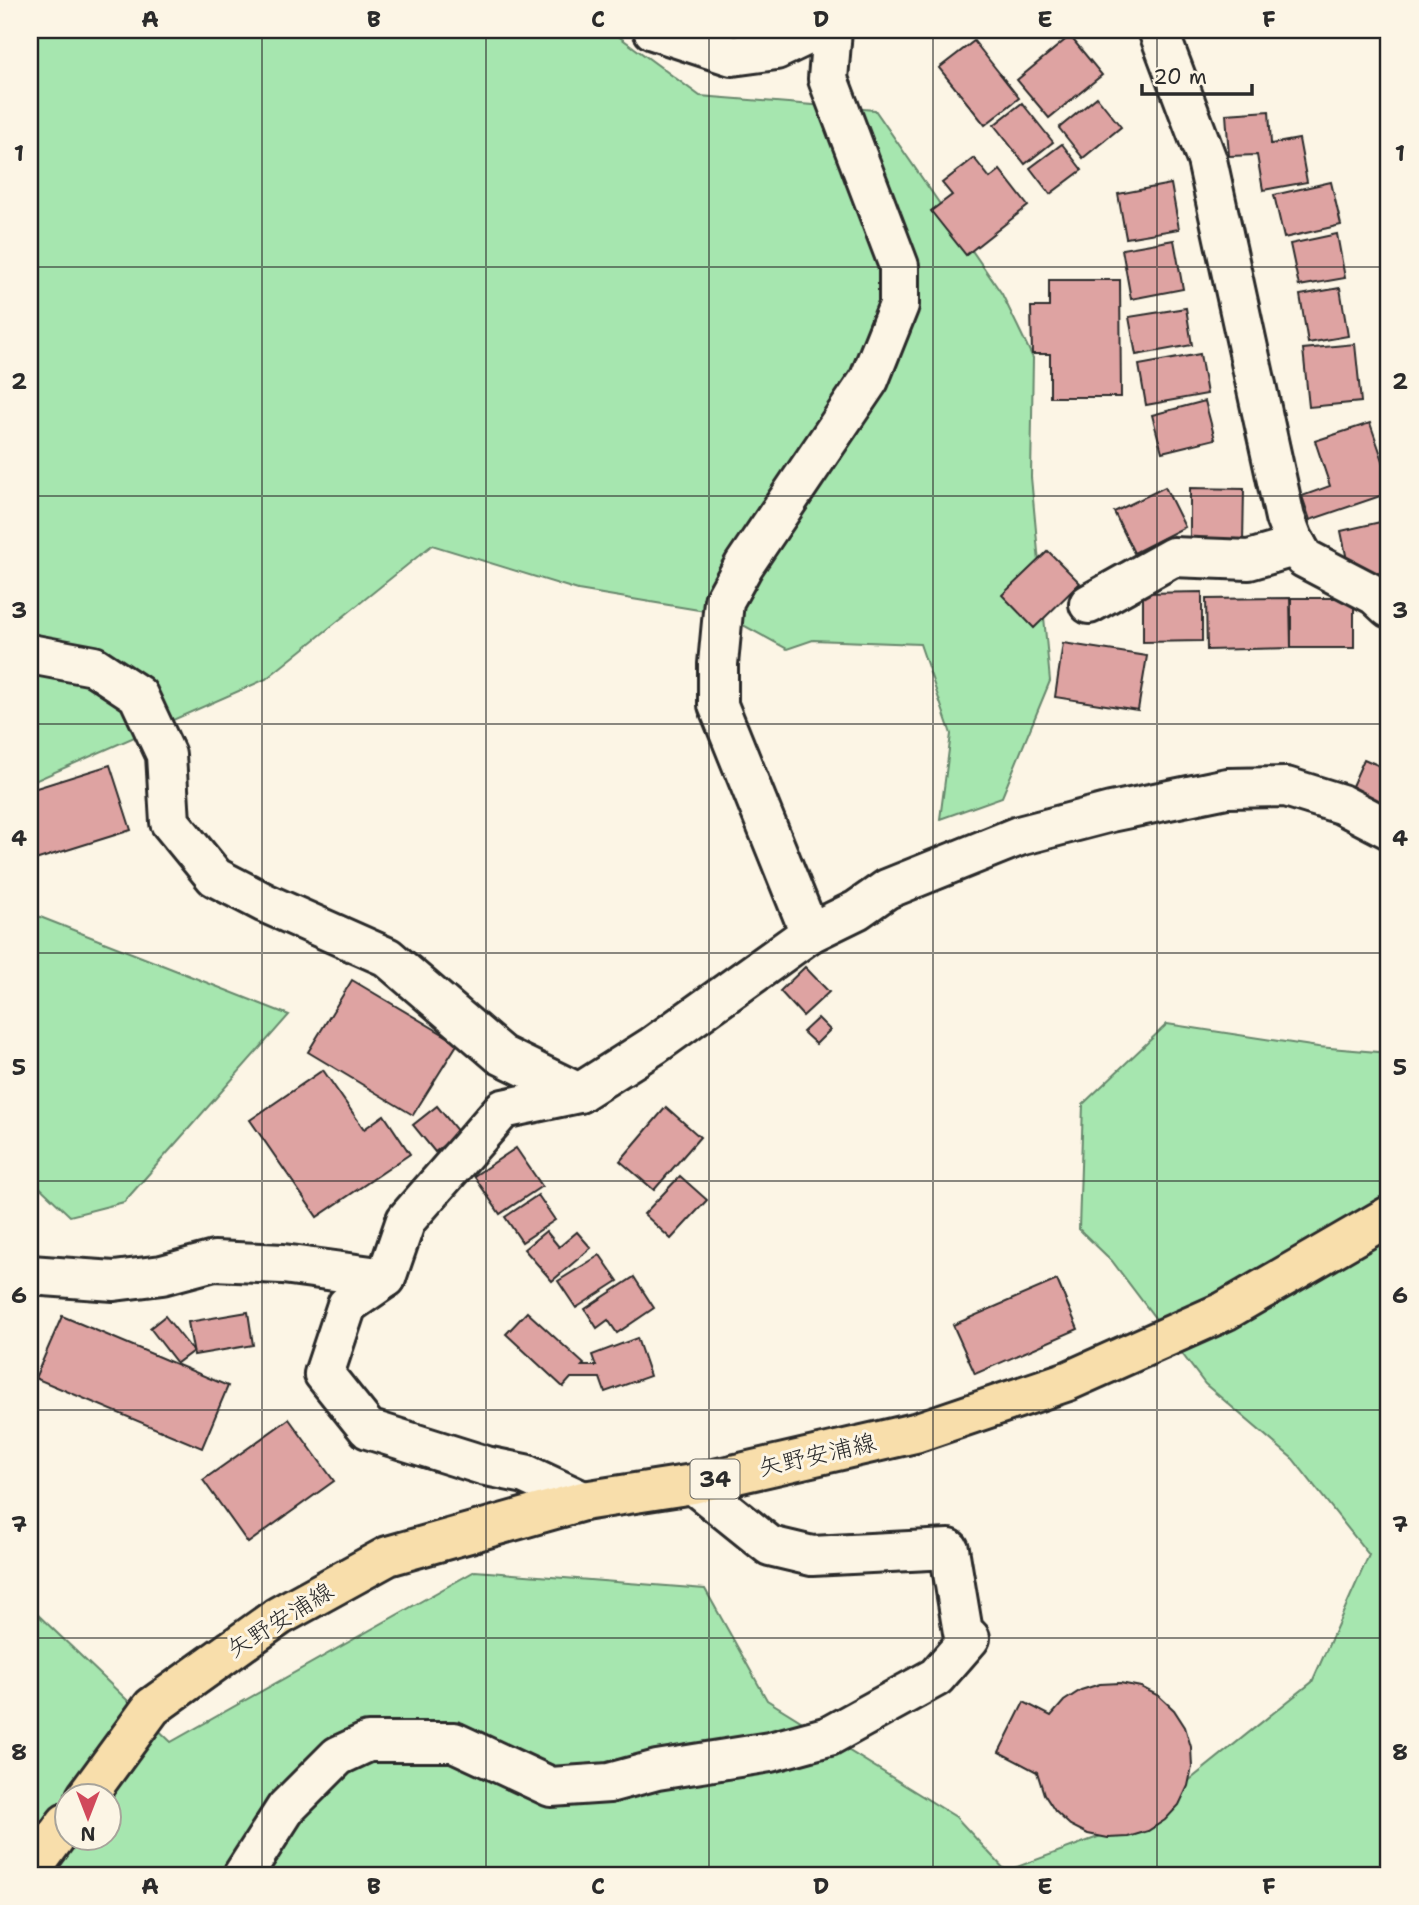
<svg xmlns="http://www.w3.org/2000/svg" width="1419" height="1905" viewBox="0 0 1419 1905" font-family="'Shantell Sans','Klee One',sans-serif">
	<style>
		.green { fill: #a6e6af; stroke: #68886d; stroke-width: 2; fill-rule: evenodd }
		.building { fill: #dea3a2; stroke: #2b2b2b; stroke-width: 2 }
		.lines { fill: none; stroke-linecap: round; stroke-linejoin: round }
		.minor-casing { stroke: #2b2b2b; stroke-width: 44 }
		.primary-casing { stroke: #2b2b2b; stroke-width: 44 }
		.minor { stroke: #fcf5e5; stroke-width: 38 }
		.primary { stroke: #f8deab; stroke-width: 38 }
		.grid { fill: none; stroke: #2b2b2b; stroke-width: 2; stroke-opacity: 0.55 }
		.labels { text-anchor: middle; stroke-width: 6; stroke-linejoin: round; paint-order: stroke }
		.shield { fill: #fcf5e5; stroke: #6a6863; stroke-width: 2 }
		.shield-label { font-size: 23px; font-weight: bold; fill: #2b2b2b }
		.street-label { font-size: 24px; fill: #2b2b2b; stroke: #fcf5e5 }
		.neatline { fill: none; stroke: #2b2b2b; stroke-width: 2.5 }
		.grid-label { font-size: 23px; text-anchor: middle; font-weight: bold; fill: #2b2b2b }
	</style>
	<rect width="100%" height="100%" fill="#fcf5e5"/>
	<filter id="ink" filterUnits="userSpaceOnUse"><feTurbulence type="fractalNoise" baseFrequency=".0143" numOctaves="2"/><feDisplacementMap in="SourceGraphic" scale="14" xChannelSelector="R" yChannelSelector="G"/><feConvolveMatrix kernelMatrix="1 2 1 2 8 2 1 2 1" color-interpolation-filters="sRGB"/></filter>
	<g filter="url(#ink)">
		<g class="green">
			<polygon points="30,30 610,30 700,96 875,110 1002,294 1033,358 1031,477 1050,681 1002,797 940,819 951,734 920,644 813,640 787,649 723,614 578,590 432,545 266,679 30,783"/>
			<polygon points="30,913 289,1015 124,1202 70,1216 30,1178"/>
			<path d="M 1167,1024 L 1318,1047 L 1389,1053 L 1389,1875 L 30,1875 L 30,1611 L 35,1612 L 171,1742 L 475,1571 L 705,1589 L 767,1700 L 956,1817 L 1006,1871 L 1136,1823 L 1312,1682 L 1369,1555 L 1293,1459 L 1205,1384 L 1112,1261 L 1079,1229 L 1083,1104 ZM 66,1797 L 108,1797 L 108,1839 L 66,1839 Z"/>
		</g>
		<g class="building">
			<polygon points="1070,36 1102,75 1049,118 1017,80"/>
			<polygon points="974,41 1019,98 985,125 939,68"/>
			<polygon points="1097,97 1121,127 1083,158 1059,128"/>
			<polygon points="1022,103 1053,142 1025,164 994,125"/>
			<polygon points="1269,111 1271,144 1299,139 1307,182 1263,190 1257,155 1229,156 1226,114"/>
			<polygon points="1062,144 1082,170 1050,194 1030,168"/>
			<polygon points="974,158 990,178 1000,170 1028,206 966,255 931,211 952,195 942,183"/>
			<polygon points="1331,182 1341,225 1284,238 1274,195"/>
			<polygon points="1171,184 1179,229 1126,238 1118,194"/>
			<polygon points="1337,234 1345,278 1299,286 1290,244"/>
			<polygon points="1174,240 1183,289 1131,299 1122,249"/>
			<polygon points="1049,280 1120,280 1121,397 1050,397 1050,354 1032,354 1031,307 1049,307"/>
			<polygon points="1340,288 1348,336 1308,343 1300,295"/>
			<polygon points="1186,308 1192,345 1136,355 1129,317"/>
			<polygon points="1355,344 1361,402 1309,407 1303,349"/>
			<polygon points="1200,354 1207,394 1146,405 1139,365"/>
			<polygon points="1205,401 1215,439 1162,452 1152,415"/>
			<polygon points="1370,423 1389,478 1389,493 1310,520 1302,496 1330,486 1315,441"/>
			<polygon points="1165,487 1185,527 1134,553 1114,512"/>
			<polygon points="1190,488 1244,489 1243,543 1190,543"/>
			<polygon points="1389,520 1389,572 1376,574 1347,560 1341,531"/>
			<polygon points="1048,551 1080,583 1034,628 1002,595"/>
			<polygon points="1202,592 1202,641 1143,642 1143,593"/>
			<polygon points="1290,598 1291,648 1207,650 1206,599"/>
			<rect x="1291" y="598" width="63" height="50"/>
			<polygon points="1063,643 1147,656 1138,710 1055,697"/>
			<polygon points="1364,759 1389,770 1389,814 1348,795"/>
			<polygon points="110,765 131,830 32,861 30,855 30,790"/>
			<polygon points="805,967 829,992 803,1016 780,991"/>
			<polygon points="352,980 458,1043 413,1115 308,1052"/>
			<polygon points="818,1018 830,1030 816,1044 803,1032"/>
			<polygon points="323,1070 364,1129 384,1115 410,1154 317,1217 250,1120"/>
			<polygon points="437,1106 459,1133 435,1152 413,1125"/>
			<polygon points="666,1107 700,1137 654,1190 620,1161"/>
			<polygon points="516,1148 542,1186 500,1214 474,1176"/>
			<polygon points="680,1176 707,1200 671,1239 644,1214"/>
			<polygon points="538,1195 555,1220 522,1242 505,1217"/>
			<polygon points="546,1231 559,1247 577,1232 591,1248 552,1281 524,1249"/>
			<polygon points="600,1255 618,1281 576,1308 558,1281"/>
			<polygon points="634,1277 654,1308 617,1333 608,1320 597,1328 585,1309"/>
			<polygon points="1057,1280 1078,1329 975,1374 953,1325"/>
			<polygon points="248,1312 253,1345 194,1355 188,1322"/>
			<polygon points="527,1312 584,1364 582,1366 596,1366 592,1355 637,1338 650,1376 605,1392 600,1378 571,1378 563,1387 506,1334"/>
			<polygon points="62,1316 228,1386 202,1448 35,1378"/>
			<polygon points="165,1316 193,1351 177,1363 150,1328"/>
			<polygon points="289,1419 334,1481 248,1543 203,1480"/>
			<polygon points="1120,1683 1141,1687 1159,1696 1174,1710 1185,1727 1191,1747 1192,1767 1188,1786 1179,1805 1165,1820 1148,1831 1128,1837 1108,1838 1088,1834 1070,1825 1055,1811 1044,1794 1037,1772 999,1752 1024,1702 1051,1716 1064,1701 1081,1690 1100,1684"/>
		</g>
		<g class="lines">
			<defs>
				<g id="minor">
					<polyline points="653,30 732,56 776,50 818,30"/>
					<polyline points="1158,30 1207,160 1285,518 1293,539 1304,558 1375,595 1389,608"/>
					<polyline points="1089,604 1173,557 1249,560 1297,546"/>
					<polyline points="30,654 94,666 138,695 166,755 170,822 215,877 265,903 387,957 501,1055 579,1093"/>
					<polyline points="810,933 718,705 718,664 724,601 744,565 869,380 899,305 899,266 828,79 832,30"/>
					<polyline points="30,1275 114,1281 162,1275 214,1261 283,1264 386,1278"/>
					<polyline points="583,1501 525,1474 486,1466 368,1429 324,1374 347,1305 386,1278 406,1220 503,1109 579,1093 653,1046 810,933 857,910 887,889 1019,836 1111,812 1227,788 1286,787 1341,804 1389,829"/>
					<polyline points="243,1875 286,1808 338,1756 368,1742 454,1742 551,1787 609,1783 657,1770 770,1752 829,1736 936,1677 970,1638 963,1632 949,1549 812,1556 770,1546 693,1484"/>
				</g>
				<g id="primary">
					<polyline points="86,1797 152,1707 279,1616 388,1556 583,1501 693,1484 915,1433 1068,1381 1225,1311 1389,1216"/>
					<polyline points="30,1872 66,1823"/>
				</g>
			</defs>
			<use href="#minor" class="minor-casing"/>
			<use href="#primary" class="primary-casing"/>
			<use href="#minor" class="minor"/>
			<use href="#primary" class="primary"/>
		</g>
	</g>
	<path class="grid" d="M 262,30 L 262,1875M 486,30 L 486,1875M 709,30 L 709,1875M 933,30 L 933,1875M 1157,30 L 1157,1875M 30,267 L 1389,267M 30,496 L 1389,496M 30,724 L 1389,724M 30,953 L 1389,953M 30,1181 L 1389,1181M 30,1410 L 1389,1410M 30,1638 L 1389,1638"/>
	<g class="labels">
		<rect class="shield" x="690.5" y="1459.5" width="49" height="39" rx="5"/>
		<g class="shield-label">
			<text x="715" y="1487">34</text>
		</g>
		<g class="street-label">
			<text transform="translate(817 1455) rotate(-13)" y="8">矢野安浦線</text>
			<text transform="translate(280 1620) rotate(-32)" y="8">矢野安浦線</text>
		</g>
	</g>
	<rect width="1419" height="1905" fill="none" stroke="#fcf5e5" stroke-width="77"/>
	<g transform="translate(88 1817) rotate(180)"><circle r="33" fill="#fcf5e5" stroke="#a8a49b" stroke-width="2"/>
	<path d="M0-5L12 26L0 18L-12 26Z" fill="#d1495b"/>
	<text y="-10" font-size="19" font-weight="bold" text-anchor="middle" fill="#2b2b2b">N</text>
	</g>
	<path d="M1142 84v10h110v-10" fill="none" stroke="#2b2b2b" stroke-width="3.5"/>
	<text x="1153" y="84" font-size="21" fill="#2b2b2b" stroke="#fcf5e5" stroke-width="5" paint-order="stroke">20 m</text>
	<rect x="38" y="38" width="1342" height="1829" class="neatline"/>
	<g class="grid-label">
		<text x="150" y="27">A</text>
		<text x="374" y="27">B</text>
		<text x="598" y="27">C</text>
		<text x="821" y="27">D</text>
		<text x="1045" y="27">E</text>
		<text x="1269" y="27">F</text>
		<text x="19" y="161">1</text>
		<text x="1400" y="161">1</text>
		<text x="19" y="389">2</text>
		<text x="1400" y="389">2</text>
		<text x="19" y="618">3</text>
		<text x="1400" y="618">3</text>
		<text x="19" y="846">4</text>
		<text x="1400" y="846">4</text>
		<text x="19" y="1075">5</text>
		<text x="1400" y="1075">5</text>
		<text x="19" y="1303">6</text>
		<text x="1400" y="1303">6</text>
		<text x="19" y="1532">7</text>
		<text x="1400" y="1532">7</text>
		<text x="19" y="1760">8</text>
		<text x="1400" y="1760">8</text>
		<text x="150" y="1894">A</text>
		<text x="374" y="1894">B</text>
		<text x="598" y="1894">C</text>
		<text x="821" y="1894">D</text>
		<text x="1045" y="1894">E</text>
		<text x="1269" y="1894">F</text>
	</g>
</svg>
